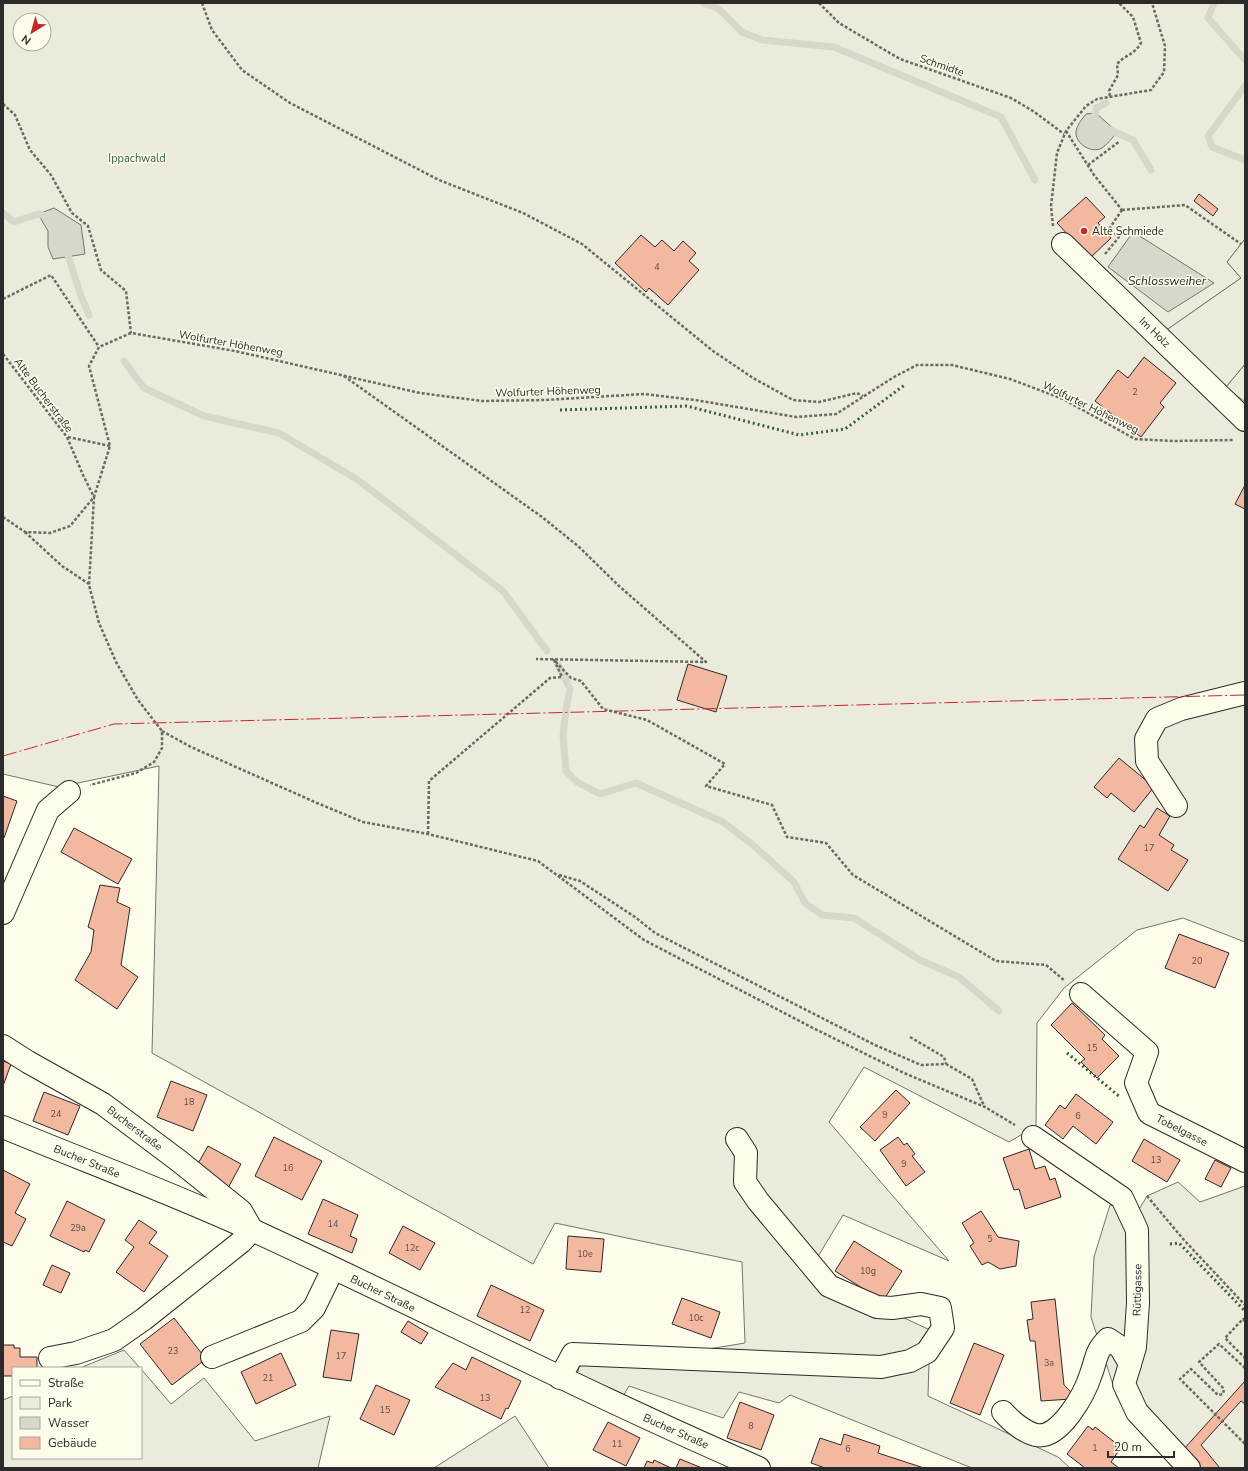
<svg xmlns="http://www.w3.org/2000/svg" width="1248" height="1471" viewBox="0 0 1248 1471" font-family="'Nunito Sans',sans-serif">
	<style>
		.green { fill: #ecebdb; stroke: #74746e; fill-rule: evenodd }
		.parking { fill: #eceadb; stroke: #74746e }
		.water { fill: #d8d7c9; stroke: #74746e }
		.lines { fill: none; stroke-linecap: round; stroke-linejoin: round }
		.stream { stroke: #d8d7c9; stroke-width: 7 }
		.building { fill: #f2b8a0; stroke: #2b2b2b }
		.minor-casing { stroke: #2b2b2b; stroke-width: 24 }
		.path { stroke: #6a6964; stroke-width: 2.5; stroke-dasharray: 3 2; stroke-linecap: butt }
		.minor { stroke: #fdfbea; stroke-width: 22 }
		.hedge { stroke: #34623c; stroke-width: 3; stroke-dasharray: 2 3; stroke-linecap: butt }
		.power { stroke: #c62828; stroke-width: 1; stroke-dasharray: 14 3 2 3; stroke-linecap: butt }
		.poi-dot { fill: #c62828; stroke: #fdfbea; stroke-width: 1.5 }
		.labels { text-anchor: middle; stroke-width: 3; stroke-linejoin: round; paint-order: stroke }
		.number-label { font-size: 9px; fill: #5d4e48 }
		.street-label { font-size: 11px; fill: #2b2b2b; stroke: #fdfbea }
		.park-label { font-size: 11px; fill: #34623c; stroke: #fdfbea }
		.poi-label { font-size: 11px; fill: #2b2b2b; stroke: #fdfbea; text-anchor: start }
		.water-label { font-size: 12px; font-style: italic; fill: #2b2b2b; stroke: #fdfbea }
	</style>
	<rect width="100%" height="100%" fill="#fdfbea"/>
	<g class="green">
		<path d="M 3,3 L 1245,3 L 1245,239 L 1227,262 L 1241,278 L 1158,336 L 1245,407 L 1245,942 L 1183,918 L 1137,930 L 1064,988 L 1037,1023 L 1036,1126 L 1009,1142 L 864,1067 L 829,1122 L 949,1261 L 843,1215 L 808,1273 L 930,1330 L 928,1396 L 1058,1457 L 1070,1468 L 972,1468 L 790,1395 L 779,1403 L 739,1392 L 723,1418 L 629,1386 L 622,1398 L 577,1375 L 579,1367 L 588,1361 L 623,1363 L 745,1343 L 742,1262 L 555,1223 L 533,1264 L 152,1053 L 159,766 L 59,787 L 3,774 ZM 20,20 L 44,20 L 44,44 L 20,44 Z"/>
		<polygon points="1245,364 1245,402 1226,387"/>
		<polygon points="1178,1182 1200,1202 1245,1186 1245,1468 1200,1468 1184,1449 1168,1462 1117,1397 1091,1317 1094,1257 1110,1205 1140,1208 1147,1196"/>
		<polygon points="124,1350 140,1368 80,1368"/>
		<polygon points="141,1369 171,1404 204,1378 255,1441 330,1416 318,1468 3,1468 3,1400 13,1396 13,1458 141,1458"/>
		<polygon points="515,1416 549,1468 434,1468"/>
	</g>
	<polygon class="parking" points="1245,239 1245,364 1226,387 1158,336 1241,278 1227,262"/>
	<g class="water">
		<path d="M 1096,113 L 1117,132 C 1112,138 1108,144 1102,148 C 1092,154 1076,144 1076,133 C 1076,126 1082,119 1086,114 Z"/>
		<polygon points="54,208 81,225 85,254 53,259 48,247 48,231 38,214"/>
		<polygon points="1133,232 1138,235 1214,283 1168,312 1108,267"/>
	</g>
	<g class="lines">
		<g class="stream">
			<polyline points="703,3 719,9 742,32 762,40 834,47 1001,117 1035,180"/>
			<polyline points="1214,3 1208,18 1245,60"/>
			<polyline points="1245,86 1208,136 1212,147 1245,160"/>
			<polyline points="1092,119 1096,113 1096,108 1106,103"/>
			<polyline points="1108,129 1133,140 1151,170"/>
			<polyline points="3,213 14,222 38,214 46,216"/>
			<polyline points="66,249 81,296 89,315"/>
			<polyline points="124,361 144,388 204,416 279,433 358,480 503,591 547,651"/>
			<polyline points="559,666 570,689 566,709 563,736 566,771 577,782 600,794 636,783 723,822 753,845 794,882 805,903 822,915 854,918 920,960 959,977 999,1011"/>
		</g>
	</g>
	<g class="building">
		<polygon points="1199,194 1218,209 1213,216 1194,201"/>
		<polygon points="1086,197 1105,217 1098,223 1111,238 1090,258 1057,223"/>
		<polygon points="641,235 655,247 662,240 674,251 683,241 696,253 689,261 699,270 668,305 649,288 646,292 615,263"/>
		<polygon points="1144,357 1176,383 1160,403 1164,407 1141,437 1095,401 1118,370 1128,378"/>
		<polygon points="1245,485 1245,509 1235,504"/>
		<polygon points="688,664 727,676 716,712 677,700"/>
		<polygon points="1119,758 1154,787 1134,812 1111,793 1107,798 1094,787"/>
		<polygon points="3,796 17,801 4,838 3,838"/>
		<polygon points="1157,808 1170,816 1159,835 1174,845 1171,850 1188,860 1168,891 1118,859 1140,825 1144,828"/>
		<polygon points="74,828 132,859 118,884 61,852"/>
		<polygon points="100,885 120,888 117,902 130,908 121,965 138,977 117,1009 75,980 91,952 94,930 88,927"/>
		<polygon points="1179,934 1229,953 1215,988 1165,968"/>
		<polygon points="1072,1003 1105,1035 1102,1039 1119,1056 1097,1078 1081,1062 1085,1059 1051,1025"/>
		<polygon points="3,1061 11,1064 3,1086"/>
		<polygon points="171,1081 207,1095 193,1131 157,1117"/>
		<polygon points="896,1090 910,1103 875,1141 860,1127"/>
		<polygon points="44,1092 80,1106 68,1135 33,1121"/>
		<polygon points="1076,1094 1113,1122 1096,1144 1073,1126 1063,1139 1045,1125 1060,1105 1065,1109"/>
		<polygon points="274,1137 322,1161 302,1200 255,1176"/>
		<polygon points="898,1137 904,1145 907,1143 915,1154 912,1156 925,1172 906,1186 880,1150"/>
		<polygon points="1144,1139 1180,1160 1167,1182 1132,1161"/>
		<polygon points="208,1146 241,1164 228,1188 195,1169"/>
		<polygon points="1029,1149 1035,1169 1045,1166 1050,1180 1055,1178 1061,1197 1025,1209 1019,1189 1014,1190 1003,1158"/>
		<polygon points="1215,1160 1231,1168 1221,1187 1205,1179"/>
		<polygon points="3,1170 30,1184 15,1213 26,1219 12,1246 3,1242"/>
		<polygon points="323,1199 358,1215 350,1236 357,1239 352,1253 308,1234"/>
		<polygon points="67,1201 105,1220 89,1252 85,1250 84,1252 50,1236"/>
		<polygon points="981,1211 998,1237 1019,1241 1016,1266 1000,1269 988,1262 982,1265 970,1246 974,1243 962,1223"/>
		<polygon points="139,1220 157,1232 149,1243 168,1256 144,1292 116,1272 134,1247 125,1240"/>
		<polygon points="403,1226 435,1243 420,1270 389,1253"/>
		<polygon points="568,1236 604,1239 601,1272 566,1269"/>
		<polygon points="854,1241 902,1271 883,1301 835,1271"/>
		<polygon points="52,1265 70,1273 61,1293 43,1285"/>
		<polygon points="491,1285 544,1310 530,1341 477,1316"/>
		<polygon points="682,1298 720,1312 711,1338 672,1324"/>
		<polygon points="1055,1299 1064,1385 1071,1392 1071,1399 1041,1401 1035,1341 1030,1341 1027,1320 1033,1319 1031,1302"/>
		<polygon points="174,1318 206,1359 172,1385 140,1344"/>
		<polygon points="408,1321 428,1333 421,1344 401,1332"/>
		<polygon points="331,1330 359,1334 351,1381 323,1377"/>
		<polygon points="974,1343 1004,1355 980,1415 950,1403"/>
		<polygon points="3,1345 14,1345 14,1348 20,1348 20,1357 37,1357 37,1368 13,1368 13,1376 3,1376"/>
		<polygon points="281,1353 296,1385 256,1404 241,1372"/>
		<polygon points="472,1357 521,1381 508,1409 506,1408 501,1419 435,1387 453,1363 466,1370"/>
		<polygon points="1245,1381 1245,1404 1241,1401 1201,1445 1220,1468 1200,1468 1184,1449"/>
		<polygon points="376,1385 410,1400 394,1435 360,1419"/>
		<polygon points="740,1402 774,1415 761,1450 727,1438"/>
		<polygon points="608,1422 640,1438 626,1466 593,1450"/>
		<polygon points="1088,1426 1093,1430 1095,1427 1117,1444 1115,1446 1120,1449 1111,1462 1119,1468 1085,1468 1067,1454"/>
		<polygon points="844,1434 880,1446 878,1453 924,1468 825,1468 811,1463 820,1438 841,1445"/>
		<polygon points="680,1459 702,1468 676,1468"/>
		<polygon points="654,1460 671,1468 644,1468 647,1461 653,1463"/>
	</g>
	<g class="lines">
		<defs>
			<g id="minor">
				<polyline points="1063,244 1245,420"/>
				<polyline points="1176,806 1147,761 1146,739 1157,719 1181,709 1245,693"/>
				<polyline points="3,913 48,810 69,792"/>
				<polyline points="1081,994 1147,1052 1136,1083 1149,1113 1245,1161"/>
				<polyline points="3,1046 28,1062 103,1104 179,1161 241,1211 252,1230 241,1242 144,1319 114,1340 76,1353 50,1358"/>
				<path d="M 3,1127 C 85,1161 169,1192 250,1229 C 420,1307 587,1394 759,1468"/>
				<polyline points="1033,1137 1122,1198 1137,1230 1138,1303 1135,1347 1124,1384 1137,1412 1189,1468"/>
				<polyline points="212,1357 301,1321 314,1308 333,1269"/>
				<polyline points="560,1378 573,1354 881,1367 910,1361 927,1352 943,1328 940,1308 921,1304 892,1308 877,1307 829,1286 758,1201 745,1182 746,1153 737,1139"/>
				<path d="M 1003,1412 C 1011,1421 1024,1432 1036,1435 C 1060,1440 1085,1393 1091,1374 C 1097,1358 1095,1352 1108,1339 L 1120,1347 L 1130,1364"/>
			</g>
		</defs>
		<use href="#minor" class="minor-casing"/>
		<g class="path">
			<polyline points="202,3 212,30 242,70 290,103 439,180 523,213 582,244 713,351 753,378 793,400 819,402 857,393 863,396"/>
			<polyline points="819,3 839,23 900,59 1011,98 1033,111 1064,134"/>
			<path d="M 1110,96 L 1109,91 L 1118,75 L 1117,64 C 1126,54 1133,56 1141,43 L 1133,17 L 1119,3"/>
			<polyline points="3,104 15,115 30,150 51,175 72,213 88,226 101,270 126,291 131,333"/>
			<polyline points="1066,131 1094,175 1122,210"/>
			<polyline points="1088,165 1120,141"/>
			<polyline points="1122,210 1185,205 1241,244"/>
			<polyline points="1053,226 1051,206 1057,153 1066,131 1086,106 1097,99 1151,90 1164,72 1165,46 1152,3"/>
			<polyline points="1105,254 1119,237 1109,229 1122,210"/>
			<polyline points="3,299 51,275 99,347"/>
			<polyline points="3,354 67,437 83,475 94,497 89,585 99,623 116,662 138,700 162,731 162,748 154,762 136,773 90,785"/>
			<polyline points="344,376 542,517 578,546 619,586 706,662 536,659"/>
			<polyline points="68,437 110,446"/>
			<polyline points="3,517 25,532 50,533 70,526 94,497 110,446 89,366 99,347 131,333 235,351 420,393 482,401 545,400 644,394 695,400 796,417 836,414 894,377 917,365 952,365 1010,379 1063,399 1135,439 1175,441 1233,440"/>
			<polyline points="25,532 62,566 89,584"/>
			<polyline points="162,731 191,747 317,803 363,822 428,834 538,861 644,940 813,1028 904,1073 985,1107 1015,1125"/>
			<polyline points="428,834 429,781 550,678 562,677 554,660 571,678 581,681 603,709 647,720 725,764 706,786 772,805 787,837 826,843 853,875 996,961 1046,965 1065,981"/>
			<polyline points="559,875 580,881 635,917 655,933 875,1045 921,1065 946,1064 972,1079 984,1106"/>
			<polyline points="910,1037 944,1057 946,1064"/>
			<polyline points="1147,1196 1184,1240 1245,1305"/>
			<polyline points="1245,1321 1243,1319 1225,1338 1245,1358"/>
			<polyline points="1245,1368 1219,1344 1199,1362 1224,1389 1223,1394 1218,1395 1191,1369 1180,1379 1245,1444"/>
		</g>
		<use href="#minor" class="minor"/>
		<g class="hedge">
			<polyline points="560,410 687,406 799,435 845,429 906,384"/>
			<polyline points="1067,1053 1120,1097"/>
			<polyline points="1170,1244 1179,1243 1245,1311"/>
		</g>
		<polyline class="power" points="3,756 114,724 1245,695"/>
	</g>
	<circle class="poi-dot" cx="1084" cy="231" r="4"/>
	<g class="labels">
		<g class="number-label">
			<text x="657" y="270">4</text>
			<text x="1135" y="395">2</text>
			<text x="1149" y="851">17</text>
			<text x="1197" y="964">20</text>
			<text x="1092" y="1051">15</text>
			<text x="189" y="1105">18</text>
			<text x="56" y="1117">24</text>
			<text x="885" y="1118">9</text>
			<text x="1078" y="1119">6</text>
			<text x="1156" y="1163">13</text>
			<text x="904" y="1167">9</text>
			<text x="288" y="1171">16</text>
			<text x="333" y="1227">14</text>
			<text x="78" y="1231">29a</text>
			<text x="990" y="1242">5</text>
			<text x="412" y="1251">12c</text>
			<text x="585" y="1257">10e</text>
			<text x="868" y="1274">10g</text>
			<text x="525" y="1313">12</text>
			<text x="696" y="1321">10c</text>
			<text x="173" y="1354">23</text>
			<text x="341" y="1359">17</text>
			<text x="1049" y="1366">3a</text>
			<text x="268" y="1381">21</text>
			<text x="485" y="1401">13</text>
			<text x="385" y="1413">15</text>
			<text x="751" y="1429">8</text>
			<text x="617" y="1447">11</text>
			<text x="1095" y="1451">1</text>
			<text x="848" y="1452">6</text>
		</g>
		<g class="street-label">
			<text transform="translate(942 65) rotate(19)" y="4">Schmidte</text>
			<text transform="translate(1155 332) rotate(44)" y="4">Im Holz</text>
			<text transform="translate(231 343) rotate(10)" y="4">Wolfurter Höhenweg</text>
			<text transform="translate(548 391) rotate(-2)" y="4">Wolfurter Höhenweg</text>
			<text transform="translate(44 395) rotate(53)" y="4">Alte Bucherstraße</text>
			<text transform="translate(1091 407) rotate(26)" y="4">Wolfurter Höhenweg</text>
			<text transform="translate(135 1128) rotate(37)" y="4">Bucherstraße</text>
			<text transform="translate(1182 1130) rotate(27)" y="4">Tobelgasse</text>
			<text transform="translate(87 1161) rotate(22)" y="4">Bucher Straße</text>
			<text transform="translate(1137 1290) rotate(-89)" y="4">Rüttigasse</text>
			<text transform="translate(383 1293) rotate(26)" y="4">Bucher Straße</text>
			<text transform="translate(676 1431) rotate(24)" y="4">Bucher Straße</text>
		</g>
		<g class="park-label">
			<text x="137" y="162">Ippachwald</text>
		</g>
		<g class="poi-label">
			<text x="1092" y="235">Alte Schmiede</text>
		</g>
		<g class="water-label">
			<text x="1167" y="285">Schlossweiher</text>
		</g>
	</g>
	<rect width="1248" height="1471" fill="none" stroke="#2b2b2b" stroke-width="8"/>
	<rect x="12" y="1367" width="130" height="92" fill="#fdfbea" stroke="#a9a89e"/>
	<rect x="20" y="1380" width="20" height="6" fill="#fdfbea" stroke="#a9a89e"/>
	<text x="48" y="1387" font-size="12" fill="#2b2b2b">Straße</text>
	<rect x="20" y="1397" width="20" height="12" fill="#ecebdb" stroke="#a9a89e"/>
	<text x="48" y="1407" font-size="12" fill="#2b2b2b">Park</text>
	<rect x="20" y="1417" width="20" height="12" fill="#d8d7c9" stroke="#a9a89e"/>
	<text x="48" y="1427" font-size="12" fill="#2b2b2b">Wasser</text>
	<rect x="20" y="1437" width="20" height="12" fill="#f2b8a0" stroke="#a9a89e"/>
	<text x="48" y="1447" font-size="12" fill="#2b2b2b">Gebäude</text>
	<g transform="translate(32 32) rotate(217)"><circle r="19" fill="#fdfbea" stroke="#a9a89e"/>
	<path d="M0-3L7 15L0 10L-7 15Z" fill="#c62828"/>
	<text y="-6" font-size="11" font-weight="bold" text-anchor="middle" fill="#2b2b2b">N</text>
	</g>
	<path d="M1108 1451v6h66v-6" fill="none" stroke="#2b2b2b" stroke-width="2"/>
	<text x="1114" y="1451" font-size="12" fill="#2b2b2b" stroke="#fdfbea" stroke-width="3" paint-order="stroke">20 m</text>
</svg>
